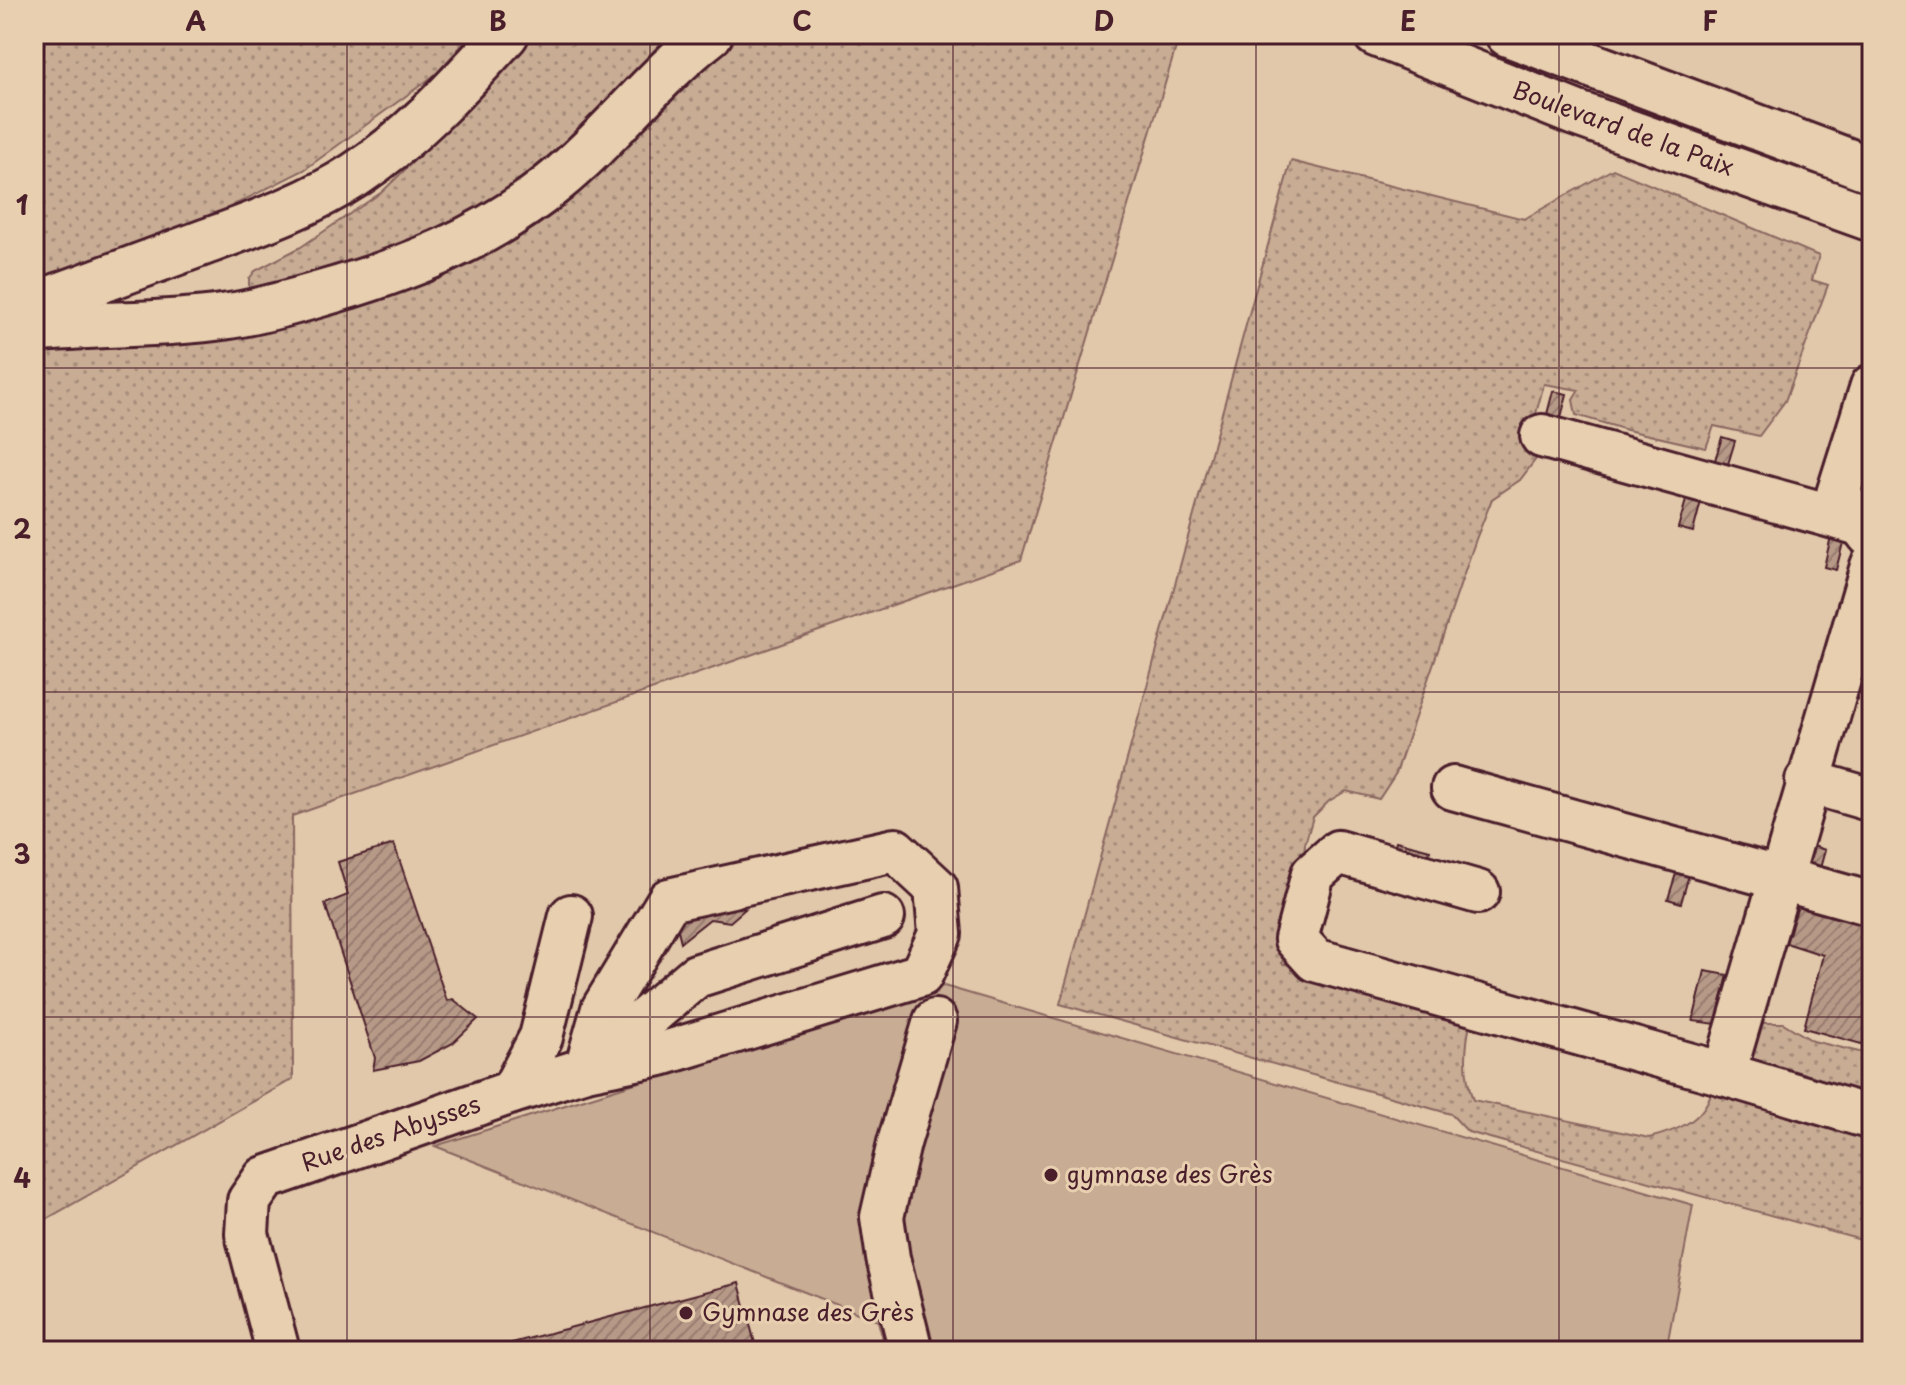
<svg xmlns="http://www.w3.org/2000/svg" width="1906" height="1385" viewBox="0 0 1906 1385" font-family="'Playpen Sans',sans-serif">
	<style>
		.grass { fill: url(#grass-dots); stroke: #896660; stroke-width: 2 }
		.pitch { fill: #c8ac94; stroke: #896660; stroke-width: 2 }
		.building { fill: url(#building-hatch); stroke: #4a1f2b; stroke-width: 2 }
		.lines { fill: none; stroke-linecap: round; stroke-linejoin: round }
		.minor-casing { stroke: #4a1f2b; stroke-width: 48 }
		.major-casing { stroke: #4a1f2b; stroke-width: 50 }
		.minor { stroke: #e7cfaf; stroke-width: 42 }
		.major { stroke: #e7cfaf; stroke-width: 44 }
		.grid { fill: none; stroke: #4a1f2b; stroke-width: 2; stroke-opacity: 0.55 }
		.poi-dot { fill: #4a1f2b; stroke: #e7cfaf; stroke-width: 3 }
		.labels { text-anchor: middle; stroke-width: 6; stroke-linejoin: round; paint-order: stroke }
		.street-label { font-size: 24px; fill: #4a1f2b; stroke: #e7cfaf }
		.poi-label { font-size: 24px; fill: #4a1f2b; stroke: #e7cfaf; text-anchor: start }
		.neatline { fill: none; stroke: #4a1f2b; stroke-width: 3 }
		.grid-label { font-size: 26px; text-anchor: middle; font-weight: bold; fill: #4a1f2b }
	</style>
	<defs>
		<pattern id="grass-dots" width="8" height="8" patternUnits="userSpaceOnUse" patternTransform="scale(2)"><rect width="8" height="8" fill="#c8ac94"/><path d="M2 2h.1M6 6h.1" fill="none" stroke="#a48b79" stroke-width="1.8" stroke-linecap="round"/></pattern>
		<pattern id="building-hatch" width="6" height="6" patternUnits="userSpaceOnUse" patternTransform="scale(2)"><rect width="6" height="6" fill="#b79987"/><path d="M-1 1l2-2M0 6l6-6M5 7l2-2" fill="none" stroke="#977c6f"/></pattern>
	</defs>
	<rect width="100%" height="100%" fill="#e1c8aa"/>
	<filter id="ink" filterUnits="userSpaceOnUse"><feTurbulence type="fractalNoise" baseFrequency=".0125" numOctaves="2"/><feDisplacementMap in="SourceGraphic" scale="16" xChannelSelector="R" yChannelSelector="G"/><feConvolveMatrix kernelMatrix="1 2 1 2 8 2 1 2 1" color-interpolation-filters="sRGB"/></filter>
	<g filter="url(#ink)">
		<g class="grass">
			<polygon points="34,34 472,34 436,74 304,170 224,210 34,283"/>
			<polygon points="531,34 669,34 581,130 508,192 435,234 278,289 249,289 249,279 255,271 301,247 382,192 451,125 518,54"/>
			<polygon points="744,34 1180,34 1021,560 292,816 293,1079 34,1226 34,350 274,324 624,147 720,51"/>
			<path d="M 1291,161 L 1524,219 L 1613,169 L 1819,256 L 1812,280 L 1828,285 L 1785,401 L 1759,436 L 1714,426 L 1706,448 L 1627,430 L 1576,415 L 1573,400 L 1579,390 L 1544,384 L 1535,417 L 1539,455 L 1520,480 L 1492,499 L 1476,539 L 1396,773 L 1379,799 L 1346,791 L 1329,801 L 1313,817 L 1305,844 L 1303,872 L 1282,963 L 1471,1018 C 1465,1047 1463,1072 1473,1100 L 1649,1138 C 1676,1131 1702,1122 1711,1093 L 1727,1091 L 1872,1131 L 1872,1243 L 1468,1132 L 1451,1114 L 1060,1004 Z"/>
			<polygon points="1872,439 1872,516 1859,487"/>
			<polygon points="1762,1023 1783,1023 1813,1041 1872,1055 1872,1105 1752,1066 1745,1051 1751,1029"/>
		</g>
		<polygon class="pitch" points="944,986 1693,1205 1666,1351 886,1351 878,1321 435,1146"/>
		<g class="building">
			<polygon points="1553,391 1567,394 1559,425 1545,422"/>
			<polygon points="1722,437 1735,441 1725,474 1712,470"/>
			<polygon points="1689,490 1703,494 1693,532 1678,528"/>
			<polygon points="1832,532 1845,535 1836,570 1824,567"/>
			<polygon points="1396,841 1430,850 1426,865 1392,855"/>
			<polygon points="1804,843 1825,850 1818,876 1796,869"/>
			<polygon points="394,844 447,1001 453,999 478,1019 453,1043 419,1061 373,1070 375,1058 325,904 348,895 338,862"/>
			<polygon points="1679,864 1691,868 1681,903 1668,899"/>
			<polygon points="1800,900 1872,920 1872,1047 1804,1028 1823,955 1786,943"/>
			<polygon points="705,903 745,909 730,922 710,919 681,942 677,926"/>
			<polygon points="1705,971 1728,975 1716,1024 1693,1021"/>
			<polygon points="739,1283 757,1351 514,1351 512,1343"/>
		</g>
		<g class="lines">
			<defs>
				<g id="minor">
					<polyline points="1542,436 1860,524"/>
					<polyline points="1869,535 1838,494 1872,386"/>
					<polyline points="1807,781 1872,800"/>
					<polyline points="1453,788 1872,904"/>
					<polygon points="895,850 936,888 940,934 921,975 661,1054 586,1069 603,1009 669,900"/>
					<polyline points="1478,892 1338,852 1313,874 1296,939 1315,960 1724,1074 1872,1118"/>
					<polyline points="1724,1074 1872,566"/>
					<polyline points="512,1092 586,1069 696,976 883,917"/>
					<polyline points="278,1351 247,1234 249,1201 265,1178 512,1092 541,1037 571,916"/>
					<polyline points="911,1351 888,1258 882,1217 899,1143 935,1021"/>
				</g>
				<g id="major">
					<polyline points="1376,34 1575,113 1872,219"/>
					<polyline points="1508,34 1872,170"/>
					<path d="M 34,305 C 91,284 148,263 205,242 C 257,223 309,205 355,175 C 414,136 459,85 506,34"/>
					<path d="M 34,330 C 96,323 160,326 222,317 C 254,313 286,304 317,295 C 403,271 487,239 556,181 C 611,136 653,78 710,34"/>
				</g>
			</defs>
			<use href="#minor" class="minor-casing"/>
			<use href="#major" class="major-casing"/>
			<use href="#minor" class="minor"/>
			<use href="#major" class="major"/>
		</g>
	</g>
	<path class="grid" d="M 347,34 L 347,1351M 650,34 L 650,1351M 953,34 L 953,1351M 1256,34 L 1256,1351M 1559,34 L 1559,1351M 34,368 L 1872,368M 34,692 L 1872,692M 34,1017 L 1872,1017"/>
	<g class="poi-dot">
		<circle cx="1051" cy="1175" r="8"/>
		<circle cx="686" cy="1313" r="8"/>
	</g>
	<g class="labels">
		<g class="street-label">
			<text transform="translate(1623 129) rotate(20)" y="8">Boulevard de la Paix</text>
			<text transform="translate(391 1134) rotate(-19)" y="8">Rue des Abysses</text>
		</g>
		<g class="poi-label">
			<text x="1067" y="1183">gymnase des Grès</text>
			<text x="702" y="1321">Gymnase des Grès</text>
		</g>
	</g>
	<rect width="1906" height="1385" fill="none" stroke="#e7cfaf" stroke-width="88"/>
	<rect x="44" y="44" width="1818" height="1297" class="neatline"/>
	<g class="grid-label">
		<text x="196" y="31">A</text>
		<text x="498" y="31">B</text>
		<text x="802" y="31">C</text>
		<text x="1104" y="31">D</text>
		<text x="1408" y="31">E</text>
		<text x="1710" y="31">F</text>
		<text x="22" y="215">1</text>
		<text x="22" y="539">2</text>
		<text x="22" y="864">3</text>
		<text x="22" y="1188">4</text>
	</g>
</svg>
